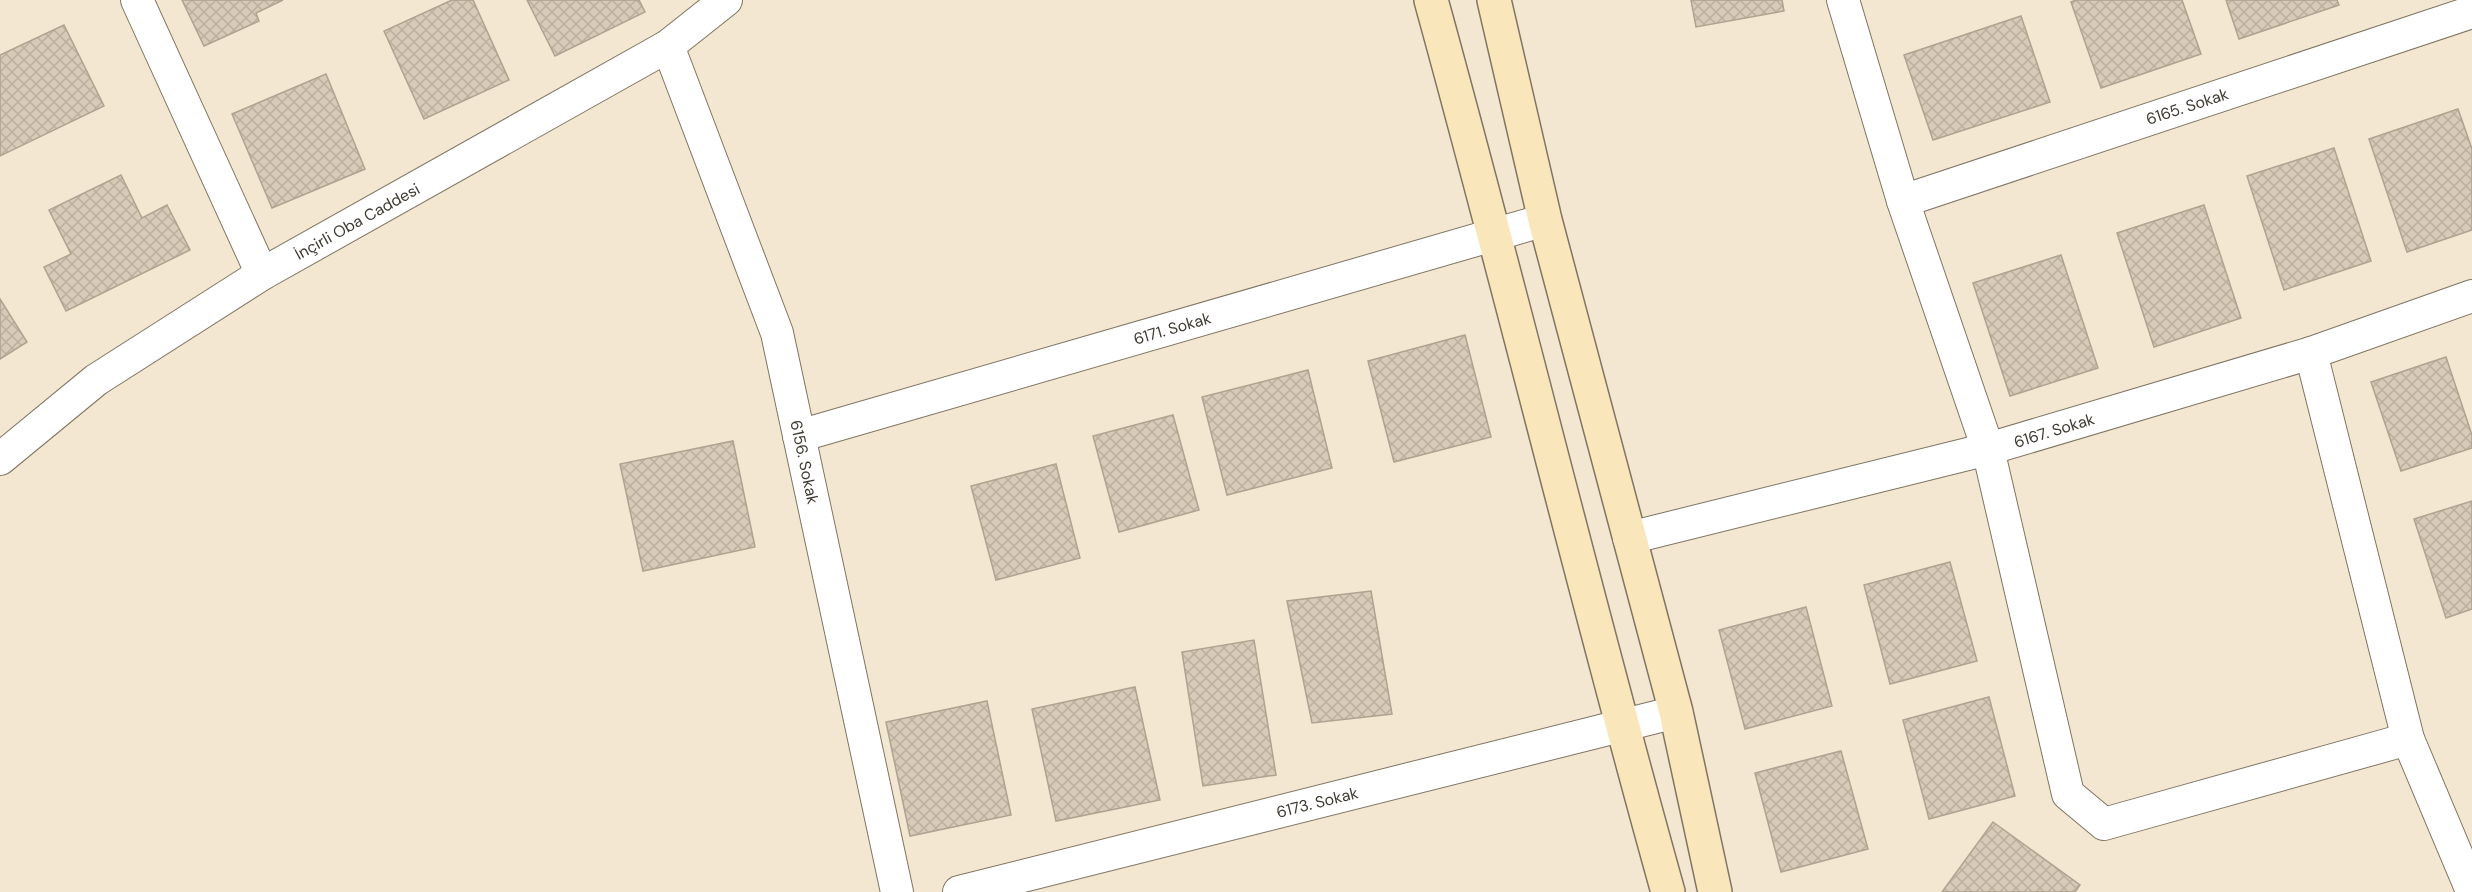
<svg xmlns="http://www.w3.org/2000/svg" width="2472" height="892" viewBox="0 0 2472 892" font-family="'DM Sans',sans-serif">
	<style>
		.building { fill: url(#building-cross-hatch); stroke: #aea38f; stroke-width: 1.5 }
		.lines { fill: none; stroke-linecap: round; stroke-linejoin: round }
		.street-casing { stroke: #7f7562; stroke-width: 34 }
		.secondary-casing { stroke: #7f7562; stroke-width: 36 }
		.street { stroke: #fff; stroke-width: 32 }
		.secondary { stroke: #f9e6bb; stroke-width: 33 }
		.labels { text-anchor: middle; stroke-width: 4.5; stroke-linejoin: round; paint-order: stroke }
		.street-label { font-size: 16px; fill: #3f3a32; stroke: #fff }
	</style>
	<defs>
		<pattern id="building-cross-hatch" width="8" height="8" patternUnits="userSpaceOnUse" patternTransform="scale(1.5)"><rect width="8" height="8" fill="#d7cbb7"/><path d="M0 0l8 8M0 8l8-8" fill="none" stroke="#baaf9e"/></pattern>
	</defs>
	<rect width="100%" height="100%" fill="#f3e7d2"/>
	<g class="building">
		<polygon points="182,0 283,0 256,13 259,21 204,46"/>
		<polygon points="452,0 473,0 509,80 424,119 384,31"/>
		<polygon points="527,0 639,0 645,12 555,56"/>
		<polygon points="1691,0 1782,0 1784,11 1696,27"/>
		<polygon points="2076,0 2182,0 2201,54 2101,88 2071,2"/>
		<polygon points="2226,0 2337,0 2339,5 2239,39"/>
		<polygon points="2021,16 2050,102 1933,140 1904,55"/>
		<polygon points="64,25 104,106 0,156 0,55"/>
		<polygon points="326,74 365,169 272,208 232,114"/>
		<polygon points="2458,109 2472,149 2472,230 2407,252 2369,139"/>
		<polygon points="2334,148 2371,261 2284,290 2247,176"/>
		<polygon points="121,175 142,218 167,205 190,250 66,311 44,267 71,254 49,210"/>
		<polygon points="2204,205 2241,318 2154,347 2117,233"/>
		<polygon points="2061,255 2098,368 2010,396 1973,283"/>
		<polygon points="0,299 27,342 0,359"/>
		<polygon points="1465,335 1491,437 1394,462 1368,361"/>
		<polygon points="2446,357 2472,435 2472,448 2401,471 2371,382"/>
		<polygon points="1308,370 1332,468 1227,495 1202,397"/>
		<polygon points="1173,415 1199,510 1119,532 1093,436"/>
		<polygon points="733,441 755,547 643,571 620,464"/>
		<polygon points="1056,464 1080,558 996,580 971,486"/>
		<polygon points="2472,501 2472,609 2446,618 2414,519"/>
		<polygon points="1950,562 1977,661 1890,684 1864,585"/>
		<polygon points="1371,591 1392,714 1312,723 1287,601"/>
		<polygon points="1806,607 1832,706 1745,729 1719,630"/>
		<polygon points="1254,640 1276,775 1203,786 1182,652"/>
		<polygon points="1135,687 1160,800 1056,821 1032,709"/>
		<polygon points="1989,697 2015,796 1929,819 1903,720"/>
		<polygon points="987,701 1011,815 910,836 886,722"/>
		<polygon points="1841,751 1868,849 1781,872 1755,773"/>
		<polygon points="1993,822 2080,885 2075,892 1942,892"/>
	</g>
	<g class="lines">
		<defs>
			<g id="street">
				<polyline points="137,0 262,274"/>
				<polyline points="1843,0 1903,201 1988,449 2068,794 2104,824 2408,739"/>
				<polyline points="668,46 777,333 897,892"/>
				<polyline points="1903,201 2472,12"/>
				<polyline points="2311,353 2408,739 2472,891"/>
				<polyline points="799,436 1545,220"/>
				<polyline points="0,459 96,380 262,274 668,46 726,0"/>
				<polyline points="1629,538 1988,449 2311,353 2472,296"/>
				<polyline points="959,892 1676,712"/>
			</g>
			<g id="secondary">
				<path d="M 1431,0 C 1513,297 1585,596 1668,892"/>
				<polyline points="1494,0 1545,220 1676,712 1715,892"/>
			</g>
		</defs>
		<use href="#street" class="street-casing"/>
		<use href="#secondary" class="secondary-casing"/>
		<use href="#street" class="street"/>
		<use href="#secondary" class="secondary"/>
	</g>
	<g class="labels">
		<g class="street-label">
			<text transform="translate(2187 106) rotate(-18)" y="6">6165. Sokak</text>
			<text transform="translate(357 221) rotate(-29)" y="6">İnçirli Oba Caddesi</text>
			<text transform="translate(1172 328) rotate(-16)" y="6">6171. Sokak</text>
			<text transform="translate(2054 430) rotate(-17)" y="6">6167. Sokak</text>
			<text transform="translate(805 462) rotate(78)" y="6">6156. Sokak</text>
			<text transform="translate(1317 802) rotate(-14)" y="6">6173. Sokak</text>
		</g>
	</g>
</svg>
